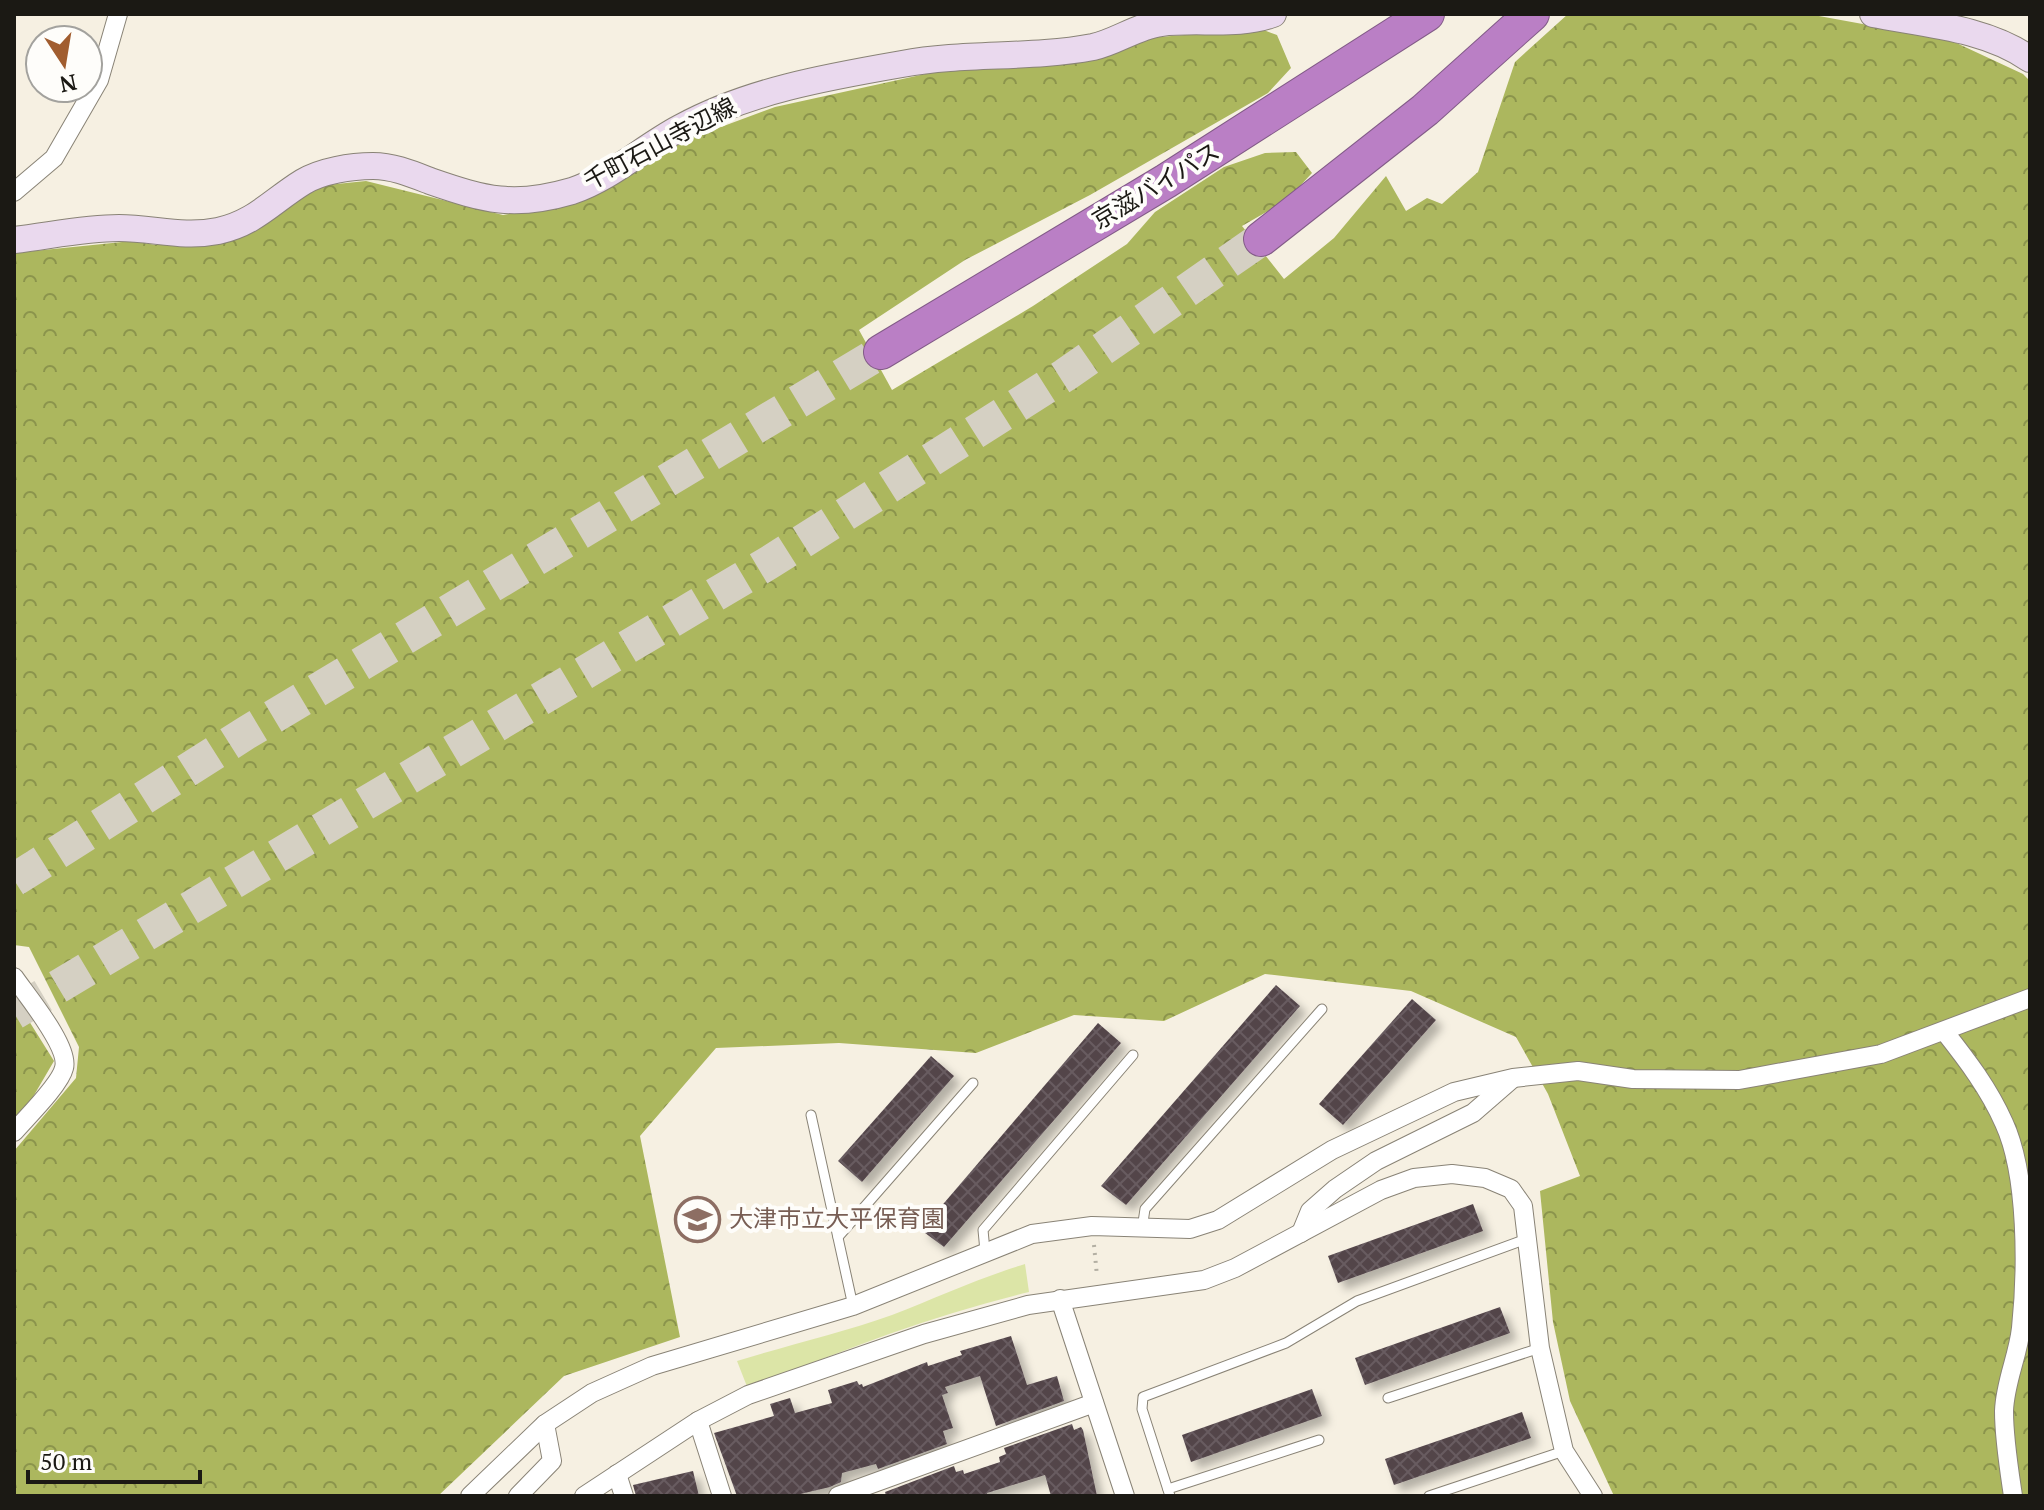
<svg xmlns="http://www.w3.org/2000/svg" width="2044" height="1510" viewBox="0 0 2044 1510" font-family="'PT Serif','Noto Sans JP',serif">
	<style>
		.forest { fill: url(#forest-crowns) }
		.park { fill: #dce5a7 }
		.building { fill: url(#building-cross-hatch); filter: url(#shadow) }
		.lines { fill: none; stroke-linecap: round; stroke-linejoin: round }
		.motorway-tunnel { stroke: #d5d0c3; stroke-width: 34; stroke-dasharray: 34 17; stroke-linecap: butt }
		.service-casing { stroke: #898376; stroke-width: 11 }
		.minor-casing { stroke: #898376; stroke-width: 20 }
		.secondary-casing { stroke: #898376; stroke-width: 28 }
		.motorway-casing { stroke: #825b87; stroke-width: 36 }
		.path { stroke: #b3afa3; stroke-width: 4; stroke-dasharray: 2 6; stroke-linecap: butt }
		.service { stroke: #fff; stroke-width: 9 }
		.minor { stroke: #fff; stroke-width: 18 }
		.secondary { stroke: #ead9ee; stroke-width: 26 }
		.motorway { stroke: #ba7fc5; stroke-width: 34 }
		.labels { text-anchor: middle; stroke-width: 8; stroke-linejoin: round; paint-order: stroke }
		.street-label { font-size: 24px; fill: #1b1914; stroke: #fefdfa }
		.education-label { font-size: 24px; fill: #785e54; stroke: #fefdfa; text-anchor: start }
	</style>
	<defs>
		<pattern id="forest-crowns" width="20" height="18" patternUnits="userSpaceOnUse" patternTransform="scale(2)"><rect width="20" height="18" fill="#acb75e"/><path d="M2 6a3 3 0 1 1 6 0M12 15a3 3 0 1 1 6 0" fill="none" stroke="#8b944c"/></pattern>
		<pattern id="building-cross-hatch" width="8" height="8" patternUnits="userSpaceOnUse" patternTransform="scale(2)"><rect width="8" height="8" fill="#53454a"/><path d="M0 0l8 8M0 8l8-8" fill="none" stroke="#685c60"/></pattern>
		<filter id="shadow"><feDropShadow dx="7" dy="7" stdDeviation="4" flood-color="#0004"/></filter>
	</defs>
	<rect width="100%" height="100%" fill="#f6f0e2"/>
	<g class="forest">
		<polygon points="1568,14 1808,14 1950,40 2023,74 2030,81 2030,1496 1614,1496 1570,1401 1553,1322 1540,1191 1580,1176 1548,1094 1516,1037 1411,991 1265,974 1164,1021 1074,1015 976,1053 839,1043 716,1048 640,1136 680,1337 564,1376 438,1496 14,1496 14,1151 76,1078 79,1047 29,947 14,945 14,253 132,241 156,245 211,238 268,223 317,186 366,181 503,215 565,205 624,177 686,140 775,107 948,69 1146,38 1261,29 1277,35 1291,68 1268,93 1090,195 965,260 859,330 892,390 1033,306 1127,244 1155,212 1224,167 1265,153 1296,152 1312,173 1287,200 1242,226 1284,279 1334,238 1386,176 1406,211 1427,198 1442,204 1478,172 1515,62"/>
		<polygon points="14,997 54,1061 23,1114 14,1123 16,1072"/>
	</g>
	<path class="park" d="M 1025,1264 L 1029,1292 C 933,1315 839,1351 748,1389 L 737,1361 C 789,1345 841,1333 892,1315 C 936,1298 979,1278 1025,1264 Z"/>
	<g class="building">
		<polygon points="1276,985 1300,1006 1126,1205 1101,1186"/>
		<polygon points="1412,999 1436,1020 1343,1125 1319,1104"/>
		<polygon points="1098,1023 1121,1043 944,1247 921,1230"/>
		<polygon points="931,1056 954,1076 862,1182 838,1161"/>
		<polygon points="1473,1204 1483,1231 1338,1283 1328,1256"/>
		<polygon points="1500,1307 1510,1333 1365,1385 1355,1358"/>
		<polygon points="1011,1336 1027,1385 1057,1376 1064,1401 996,1426 980,1376 945,1387 948,1393 942,1395 953,1428 943,1431 947,1444 878,1469 876,1464 842,1473 841,1482 830,1487 792,1496 737,1496 714,1433 774,1416 770,1404 790,1398 795,1413 832,1403 828,1390 857,1381 859,1385 862,1384 863,1387 927,1362 928,1366 962,1355 960,1351"/>
		<polygon points="1312,1389 1322,1416 1191,1462 1182,1435"/>
		<polygon points="1522,1412 1531,1438 1394,1485 1385,1459"/>
		<polygon points="1072,1424 1074,1430 1081,1427 1083,1430 1097,1496 1051,1496 1045,1475 987,1493 988,1496 886,1496 885,1492 954,1466 956,1472 963,1470 964,1474 1000,1462 999,1457 1006,1454 1004,1448"/>
		<polygon points="693,1471 699,1496 636,1496 633,1485"/>
	</g>
	<g class="lines">
		<g class="motorway-tunnel">
			<polyline points="14,880 246,733 881,352"/>
			<polyline points="14,1013 770,562 1065,375 1261,239"/>
		</g>
		<defs>
			<g id="service">
				<polyline points="811,1115 853,1306"/>
				<polyline points="1142,1229 1145,1209 1322,1009"/>
				<polyline points="838,1237 973,1083"/>
				<polyline points="985,1251 983,1230 1133,1055"/>
				<polyline points="1388,1398 1540,1348"/>
				<polyline points="1168,1489 1319,1440"/>
				<polyline points="1170,1496 1142,1409 1143,1397 1286,1343 1357,1301 1529,1238"/>
				<polyline points="1429,1496 1564,1451"/>
			</g>
			<g id="minor">
				<polyline points="14,192 54,158 99,80 118,14"/>
				<path d="M 14,977 C 27,996 70,1047 64,1068 C 60,1085 26,1118 14,1132"/>
				<path d="M 1944,1031 C 1967,1060 1989,1089 2004,1123 C 2028,1175 2027,1271 2021,1328 C 2018,1356 2005,1382 2004,1411 C 2004,1439 2009,1469 2013,1496"/>
				<polyline points="1301,1233 1310,1211 1335,1189 1376,1161 1473,1113 1511,1080"/>
				<polyline points="1060,1299 1125,1496"/>
				<polyline points="698,1421 722,1496"/>
				<polyline points="617,1474 624,1496"/>
				<polyline points="470,1496 545,1424 592,1393 652,1366 853,1306 1032,1234 1092,1226 1190,1229 1218,1220 1332,1150 1454,1092 1513,1078 1578,1071 1633,1079 1739,1080 1881,1054 2030,998"/>
				<polyline points="518,1496 552,1461 545,1424"/>
				<polyline points="584,1496 698,1421 748,1395 924,1334 1028,1305 1204,1280 1235,1268 1381,1190 1414,1178 1452,1174 1485,1178 1511,1189 1523,1206 1540,1348 1564,1451 1593,1496"/>
				<polyline points="838,1496 1094,1403"/>
			</g>
			<g id="secondary">
				<path d="M 1873,14 C 1925,24 1986,28 2030,59"/>
				<path d="M 14,240 C 49,236 84,228 119,228 C 154,228 182,238 218,231 C 255,223 272,201 303,182 C 321,171 351,166 373,166 C 393,166 412,174 430,181 C 485,200 514,208 572,191 C 611,178 644,147 680,128 C 747,91 827,77 902,64 C 965,52 1030,59 1093,47 C 1116,42 1137,26 1161,23 C 1198,18 1238,27 1273,14"/>
			</g>
			<g id="motorway">
				<polyline points="1261,239 1425,110 1532,14"/>
				<polyline points="881,352 1166,181 1427,14"/>
			</g>
		</defs>
		<use href="#service" class="service-casing"/>
		<use href="#minor" class="minor-casing"/>
		<use href="#secondary" class="secondary-casing"/>
		<use href="#motorway" class="motorway-casing"/>
		<polyline class="path" points="1094,1245 1097,1276"/>
		<use href="#service" class="service"/>
		<use href="#minor" class="minor"/>
		<use href="#secondary" class="secondary"/>
		<use href="#motorway" class="motorway"/>
	</g>
	<defs>
		<symbol id="school-ring" viewBox="-11 -11 22 22"><circle r="9.5" fill="#fefdfa" stroke="#8d6e63" stroke-width="1.5"/><path d="M0-5L7-2L0 1L-7-2ZM-4 1L0 2.5L4 1V4Q0 6-4 4Z" fill="#8d6e63"/></symbol>
	</defs>
	<g fill-rule="evenodd">
		<use href="#school-ring" x="672" y="1194" width="51" height="51"/>
	</g>
	<g class="labels">
		<g class="street-label">
			<text transform="translate(660 144) rotate(-28)" y="8">千町石山寺辺線</text>
			<text transform="translate(1156 186) rotate(-31)" y="8">京滋バイパス</text>
		</g>
		<g class="education-label">
			<text x="729" y="1227">大津市立大平保育園</text>
		</g>
	</g>
	<rect width="2044" height="1510" fill="none" stroke="#1b1914" stroke-width="32"/>
	<g transform="translate(64 64) rotate(168)"><circle r="38" fill="#fefdfa" stroke="#a3a29e" stroke-width="2"/>
	<path d="M0-6L14 30L0 20L-14 30Z" fill="#a15d2f"/>
	<text y="-12" font-size="22" font-weight="bold" text-anchor="middle" fill="#1b1914">N</text>
	</g>
	<path d="M28 1470v12h172v-12" fill="none" stroke="#1b1914" stroke-width="4"/>
	<text x="40" y="1470" font-size="24" fill="#1b1914" stroke="#fefdfa" stroke-width="6" paint-order="stroke">50 m</text>
</svg>
